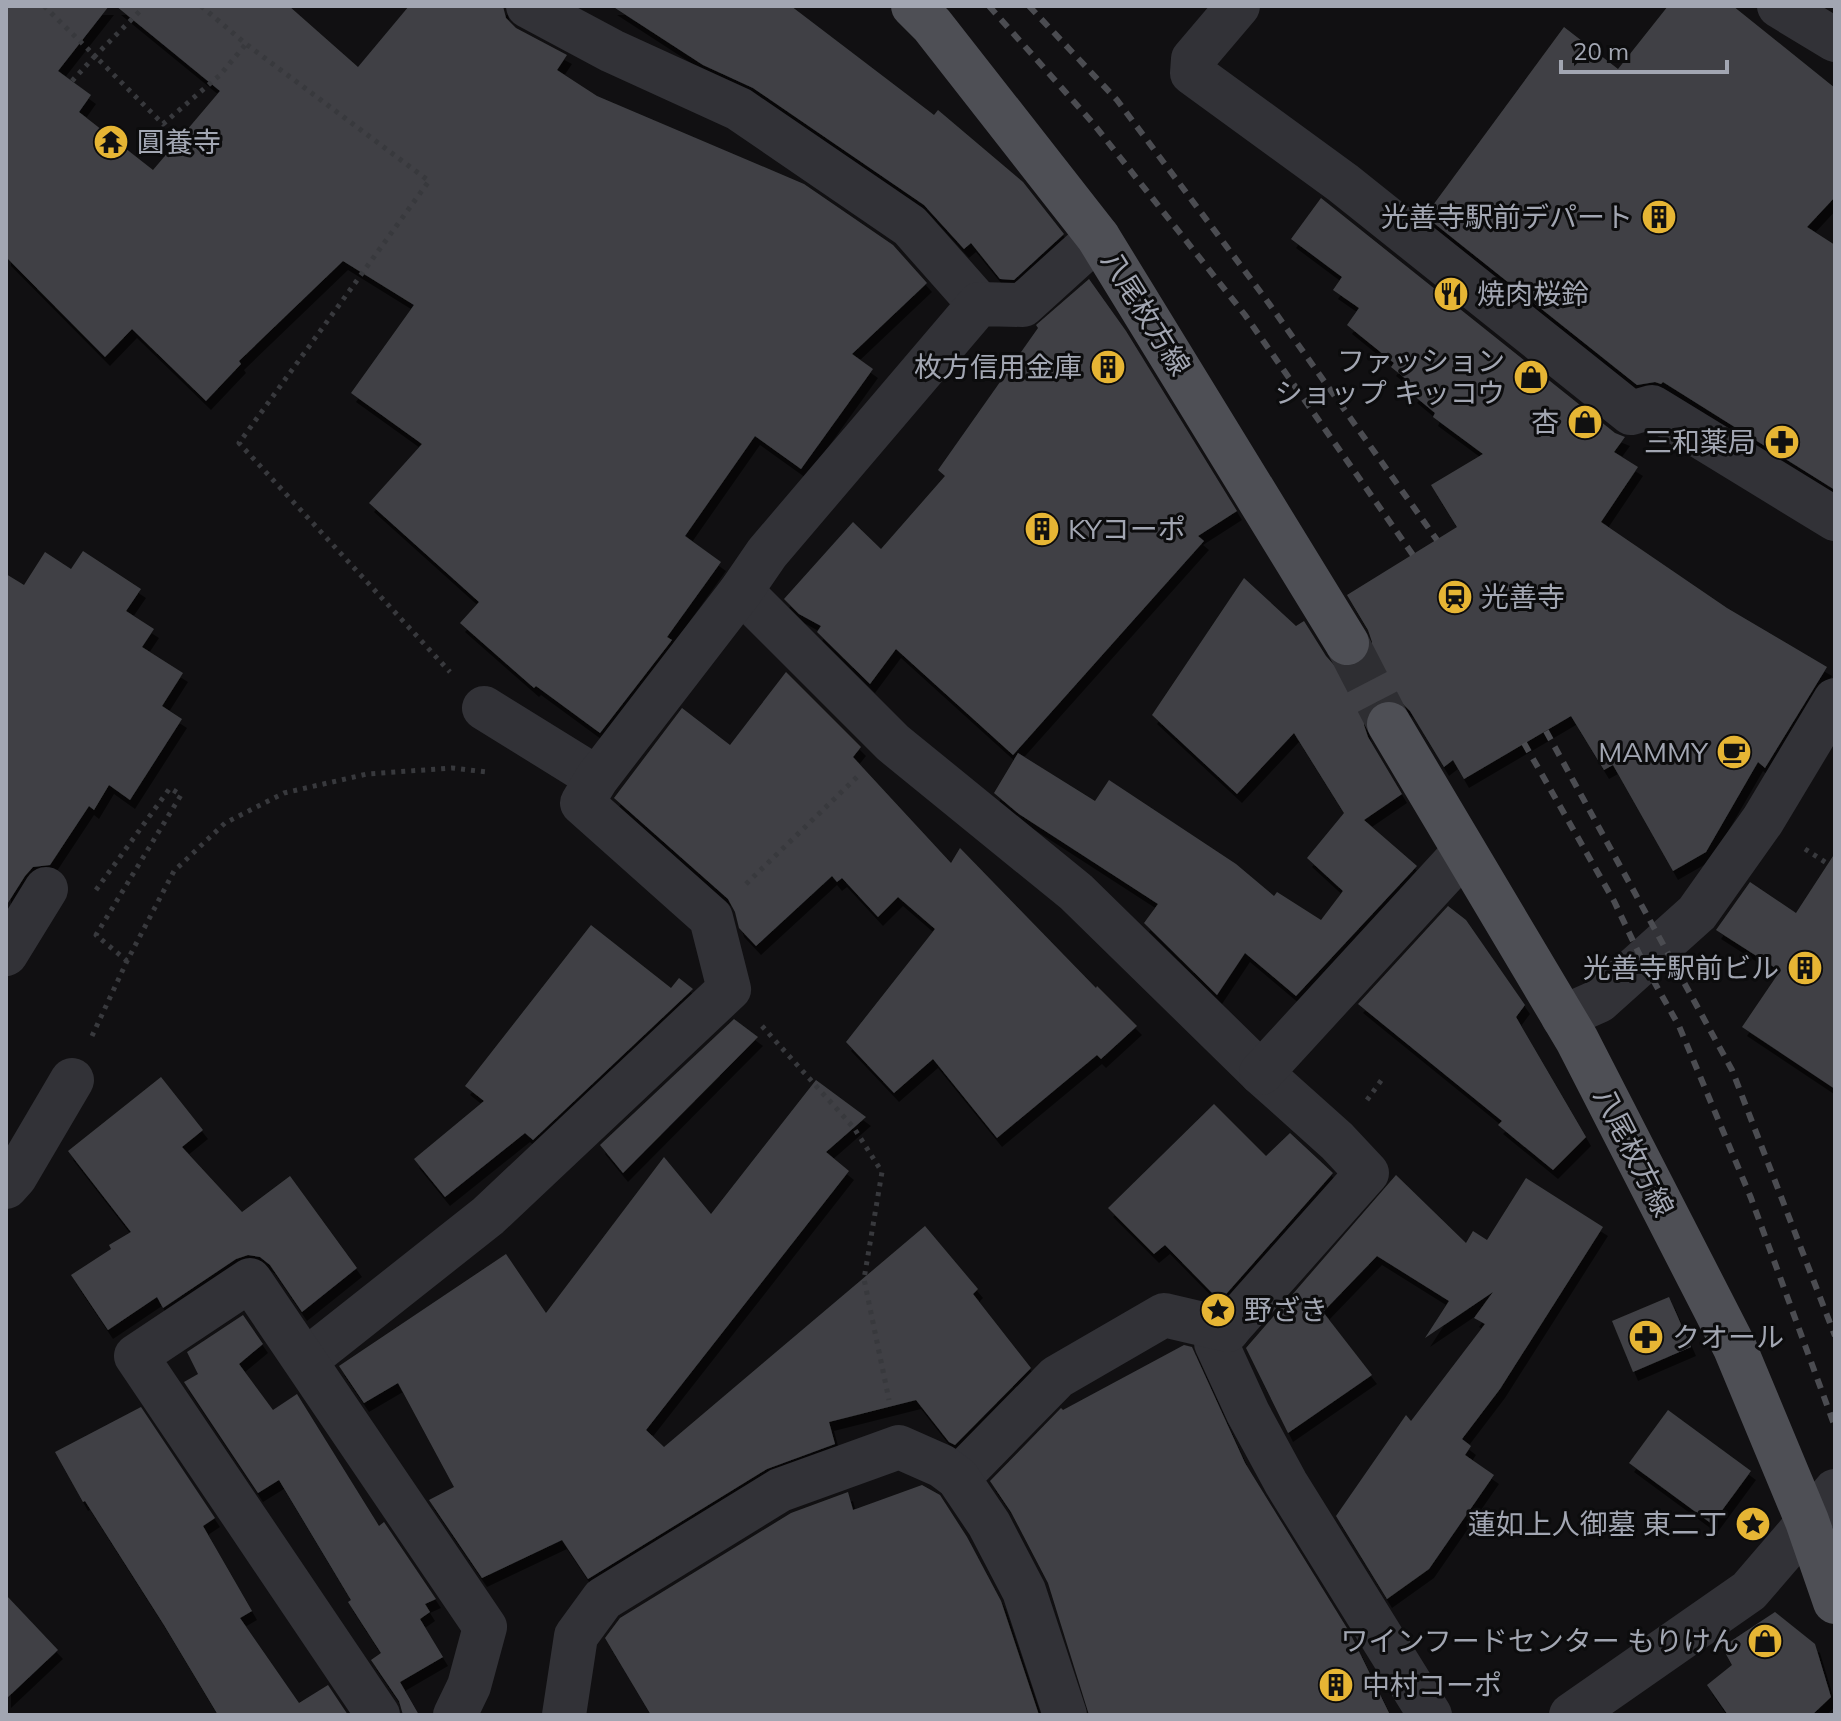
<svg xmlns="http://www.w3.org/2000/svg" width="1841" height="1721" viewBox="0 0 1841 1721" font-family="Mulish,'Noto Sans JP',sans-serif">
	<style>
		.building { fill: #404145; filter: url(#shadow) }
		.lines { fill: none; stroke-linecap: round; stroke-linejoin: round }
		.major-tunnel { stroke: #2e2e32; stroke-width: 44; stroke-dasharray: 44 22; stroke-linecap: butt }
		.path { stroke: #38393d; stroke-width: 5; stroke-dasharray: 4 6; stroke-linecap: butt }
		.minor { stroke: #323237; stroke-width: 44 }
		.major { stroke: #4e4f55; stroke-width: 44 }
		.rail { stroke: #4b4c51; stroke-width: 6; stroke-dasharray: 10 8; stroke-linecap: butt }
		.labels { text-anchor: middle; stroke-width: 6; stroke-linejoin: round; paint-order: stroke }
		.poi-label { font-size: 28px; fill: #a2a6b2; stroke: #0c0c0d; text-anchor: end }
		.street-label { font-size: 28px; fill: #a2a6b2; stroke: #0c0c0d }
	</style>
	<defs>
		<filter id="shadow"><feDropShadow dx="5" dy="9" stdDeviation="0" flood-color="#0009"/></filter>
	</defs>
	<rect width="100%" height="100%" fill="#111012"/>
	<g class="building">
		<polygon points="6,6 109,6 58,71 91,95 79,112 153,170 220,91 116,6 289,6 358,67 409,6 503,6 506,18 516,28 567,55 557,70 597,96 804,184 893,245 927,283 852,354 873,369 801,469 755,436 685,536 721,562 667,637 672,640 600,733 536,686 534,688 460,623 479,602 369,503 422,444 351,393 414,305 343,261 239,361 241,364 206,401 132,329 105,357 6,257"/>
		<polygon points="612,6 791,6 934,115 938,110 1023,182 1064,234 1014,280 1000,279 971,243 964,249 924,205 753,88 703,65"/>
		<polygon points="1668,6 1733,6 1835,88 1835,197 1807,227 1835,245 1835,490 1663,382 1661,384 1655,382 1637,385 1425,216 1564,27 1618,69"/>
		<polygon points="1321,198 1615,433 1625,437 1614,452 1638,467 1601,522 1727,608 1827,667 1765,768 1758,762 1706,852 1673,871 1613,765 1604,770 1571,716 1464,779 1453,760 1444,767 1410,711 1402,703 1389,699 1377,702 1368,711 1364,725 1368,737 1402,794 1364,820 1417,866 1296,996 1245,953 1217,995 1144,923 1158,904 1019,814 994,793 1018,753 1095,801 1109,780 1236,864 1274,896 1277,892 1321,920 1343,891 1307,858 1344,813 1294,733 1237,794 1152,715 1244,578 1296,626 1304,621 1326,656 1334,665 1348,668 1361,664 1369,654 1372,642 1368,630 1347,595 1457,527 1431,485 1483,454 1433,417 1435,413 1412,394 1417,388 1391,367 1394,363 1347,325 1359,308 1333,290 1342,277 1291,239"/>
		<polygon points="1089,279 1126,331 1237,511 1198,536 1204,541 1013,755 896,649 870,684 817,632 821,626 799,614 784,599 853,522 881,549 945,476 938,470 1038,328 1036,325"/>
		<polygon points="83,551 141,589 126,611 154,629 142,647 183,673 162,706 182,719 130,800 109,785 94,810 89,806 50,865 33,867 25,876 6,906 6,574 24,585 45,552 71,569"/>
		<polygon points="786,672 861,747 853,757 951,863 960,848 1096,988 1097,986 1137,1026 1101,1059 1097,1055 997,1138 933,1059 894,1093 846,1042 935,929 898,897 878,917 842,878 837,882 832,876 756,946 739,928 735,912 728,899 614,798 682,708 730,745"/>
		<polygon points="1835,853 1835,1089 1742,1027 1780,971 1716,930 1750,882 1796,913"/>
		<polygon points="1448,906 1466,920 1525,1005 1516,1017 1586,1137 1553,1170 1498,1125 1502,1121 1358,1004"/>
		<polygon points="591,925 671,988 679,978 693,989 533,1140 525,1133 445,1197 414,1159 484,1101 465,1086"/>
		<polygon points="734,1019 758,1037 623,1173 600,1145"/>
		<polygon points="161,1077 203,1130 182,1147 242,1212 290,1176 357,1268 302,1312 270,1265 260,1257 248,1255 236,1259 163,1308 157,1297 108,1330 71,1275 111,1249 109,1245 131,1232 68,1151"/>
		<polygon points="816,1080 866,1117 826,1152 849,1171 646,1430 664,1447 925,1226 978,1289 973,1294 1031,1368 955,1445 949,1442 916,1400 829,1422 835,1444 767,1469 588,1579 562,1540 482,1578 429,1500 454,1487 398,1383 364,1403 339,1366 506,1254 546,1313 664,1157 711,1214"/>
		<polygon points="1214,1104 1266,1156 1290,1133 1333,1173 1220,1301 1165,1245 1154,1254 1108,1208"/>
		<polygon points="1396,1175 1466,1243 1473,1231 1487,1240 1526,1178 1603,1227 1500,1389 1462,1439 1471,1446 1465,1455 1494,1475 1429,1569 1387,1599 1336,1516 1406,1415 1411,1421 1485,1324 1474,1318 1493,1292 1425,1338 1449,1301 1377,1256 1323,1312 1372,1375 1288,1433 1246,1348"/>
		<polygon points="1669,1297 1691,1347 1633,1372 1612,1321"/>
		<polygon points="243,1315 263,1344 239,1364 273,1410 297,1394 379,1526 384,1522 436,1599 425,1604 430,1612 420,1619 443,1657 400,1682 419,1715 403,1715 399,1701 371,1660 381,1653 348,1602 351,1600 279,1480 258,1493 184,1382 198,1374 187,1352"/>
		<polygon points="1184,1345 1192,1347 1245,1463 1350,1633 1390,1715 1089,1715 1048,1583 1011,1512 990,1481 1061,1408 1063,1410"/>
		<polygon points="141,1407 215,1518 203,1526 252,1611 240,1618 299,1703 328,1685 348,1715 218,1715 164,1625 85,1501 83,1502 55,1452"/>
		<polygon points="1668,1410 1751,1471 1712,1524 1629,1463"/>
		<polygon points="922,1485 940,1495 967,1537 1001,1601 1039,1715 651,1715 605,1638 620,1618 791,1513 848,1492 853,1510"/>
		<polygon points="6,1595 58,1650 6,1699"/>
		<polygon points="1775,1612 1815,1644 1831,1697 1812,1715 1728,1715 1707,1685 1732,1665 1722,1647"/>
	</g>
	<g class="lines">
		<polyline class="major-tunnel" points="1347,643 1389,724"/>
		<g class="path">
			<polyline points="44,6 95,56 140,11"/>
			<polyline points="201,6 246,44 429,181 239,443 450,672"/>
			<polyline points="72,81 95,56 163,124 220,75 246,44"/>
			<polyline points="1805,849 1828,864"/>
			<polyline points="746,884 857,777"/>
			<polyline points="96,890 170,788 181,795 96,935 127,961"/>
			<polyline points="762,1026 854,1128 882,1172 864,1279 889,1400"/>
			<polyline points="92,1036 127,961 174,871 225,823 284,793 367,774 452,768 487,772"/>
			<polyline points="1367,1100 1383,1078"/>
		</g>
		<g class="minor">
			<polyline points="528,6 612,51 739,109 910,226 979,304"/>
			<polyline points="1238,6 1193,59 1192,73 1343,183 1631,413 1652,407 1835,519"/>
			<polyline points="1779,6 1835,40"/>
			<polyline points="741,591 893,743 1076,892 1261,1073 1337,1141 1367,1173 1216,1343 1248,1413 1286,1483 1430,1715"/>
			<polyline points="484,708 597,778"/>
			<polyline points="6,954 46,889"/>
			<polyline points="1563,1017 1599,1001 1697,913 1763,820 1835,700"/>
			<polyline points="1261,1073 1464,852"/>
			<polyline points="6,1187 15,1177 72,1080"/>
			<polyline points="306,1360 488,1216 729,989 711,918 582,803 597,778 741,591 767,553 979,304 1023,305 1098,237"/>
			<polyline points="958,1478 1057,1377 1164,1315 1228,1330"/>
			<polyline points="378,1715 136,1356 250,1280 485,1627 469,1686 455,1715"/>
			<polyline points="564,1715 576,1636 603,1599 780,1490 899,1447 942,1466 958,1478 989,1524 1024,1591 1065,1715"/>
			<polyline points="1571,1715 1749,1591 1835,1491"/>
		</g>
		<g class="major">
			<polyline points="913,6 932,25 1098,237 1347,643"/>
			<polyline points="1389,724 1577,1040 1735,1348 1807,1521 1835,1602"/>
		</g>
		<g class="rail">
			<polyline points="989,6 1092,122 1245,315 1413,555"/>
			<polyline points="1029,6 1117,100 1265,298 1437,540"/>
			<polyline points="1546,731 1732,1070 1835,1336"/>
			<polyline points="1524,743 1614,901 1643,962 1679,1026 1751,1198 1835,1427"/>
		</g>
	</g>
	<defs>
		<symbol id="temple-disc" viewBox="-11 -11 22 22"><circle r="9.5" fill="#e6b534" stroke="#0c0c0d"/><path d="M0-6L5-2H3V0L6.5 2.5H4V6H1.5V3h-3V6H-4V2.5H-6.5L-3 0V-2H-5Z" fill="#111"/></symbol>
		<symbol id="building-disc" viewBox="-11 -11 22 22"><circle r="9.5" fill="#e6b534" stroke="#0c0c0d"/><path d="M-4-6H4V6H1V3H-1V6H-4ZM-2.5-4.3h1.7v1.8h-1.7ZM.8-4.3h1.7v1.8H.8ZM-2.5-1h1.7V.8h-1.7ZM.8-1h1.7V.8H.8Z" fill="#111"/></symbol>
		<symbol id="restaurant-disc" viewBox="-11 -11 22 22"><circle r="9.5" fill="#e6b534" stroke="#0c0c0d"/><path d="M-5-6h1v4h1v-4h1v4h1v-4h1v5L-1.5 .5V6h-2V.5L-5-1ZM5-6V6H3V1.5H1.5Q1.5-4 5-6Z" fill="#111"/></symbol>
		<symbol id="shop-disc" viewBox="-11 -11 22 22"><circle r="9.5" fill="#e6b534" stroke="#0c0c0d"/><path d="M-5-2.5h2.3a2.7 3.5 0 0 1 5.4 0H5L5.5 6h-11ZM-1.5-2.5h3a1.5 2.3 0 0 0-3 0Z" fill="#111"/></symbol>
		<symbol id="pharmacy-disc" viewBox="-11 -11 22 22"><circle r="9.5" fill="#e6b534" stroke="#0c0c0d"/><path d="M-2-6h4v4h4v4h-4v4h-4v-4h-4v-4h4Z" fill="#111"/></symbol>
		<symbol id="station-disc" viewBox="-11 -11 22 22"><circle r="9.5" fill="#e6b534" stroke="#0c0c0d"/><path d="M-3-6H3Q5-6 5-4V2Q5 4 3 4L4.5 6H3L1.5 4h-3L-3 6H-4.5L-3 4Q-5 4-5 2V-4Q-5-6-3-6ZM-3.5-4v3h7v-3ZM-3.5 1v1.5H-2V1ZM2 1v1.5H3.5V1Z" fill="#111"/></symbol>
		<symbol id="cafe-disc" viewBox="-11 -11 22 22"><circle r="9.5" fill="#e6b534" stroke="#0c0c0d"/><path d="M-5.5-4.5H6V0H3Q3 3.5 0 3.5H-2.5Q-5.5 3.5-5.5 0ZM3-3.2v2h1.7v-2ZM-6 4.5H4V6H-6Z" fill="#111"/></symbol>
		<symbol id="sight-disc" viewBox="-11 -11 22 22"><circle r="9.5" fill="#e6b534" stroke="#0c0c0d"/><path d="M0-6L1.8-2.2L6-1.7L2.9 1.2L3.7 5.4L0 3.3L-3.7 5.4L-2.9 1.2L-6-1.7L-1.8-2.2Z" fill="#111"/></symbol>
	</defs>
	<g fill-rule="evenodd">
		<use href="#temple-disc" x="91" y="122" width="40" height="40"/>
		<use href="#building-disc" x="1639" y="197" width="40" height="40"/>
		<use href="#restaurant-disc" x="1431" y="274" width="40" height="40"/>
		<use href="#building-disc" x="1088" y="347" width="40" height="40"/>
		<use href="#shop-disc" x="1511" y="357" width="40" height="40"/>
		<use href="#shop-disc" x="1565" y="402" width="40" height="40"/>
		<use href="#pharmacy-disc" x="1762" y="422" width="40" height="40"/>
		<use href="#building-disc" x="1022" y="509" width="40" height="40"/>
		<use href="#station-disc" x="1435" y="577" width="40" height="40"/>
		<use href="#cafe-disc" x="1714" y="732" width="40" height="40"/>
		<use href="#building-disc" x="1785" y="948" width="40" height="40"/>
		<use href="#sight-disc" x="1198" y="1290" width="40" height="40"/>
		<use href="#pharmacy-disc" x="1626" y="1317" width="40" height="40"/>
		<use href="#sight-disc" x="1733" y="1504" width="40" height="40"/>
		<use href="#shop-disc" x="1745" y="1621" width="40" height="40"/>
		<use href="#building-disc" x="1316" y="1665" width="40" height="40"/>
	</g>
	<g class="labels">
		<g class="poi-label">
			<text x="137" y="152" text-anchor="start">圓養寺</text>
			<text x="1633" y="227">光善寺駅前デパート</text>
			<text x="1477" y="304" text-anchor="start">焼肉桜鈴</text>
			<text x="1505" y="371">ファッション<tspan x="1505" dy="32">ショップ キッコウ</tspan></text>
			<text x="1082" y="377">枚方信用金庫</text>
			<text x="1559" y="432">杏</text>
			<text x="1756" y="452">三和薬局</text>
			<text x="1068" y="539" text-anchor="start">KYコーポ</text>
			<text x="1481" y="607" text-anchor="start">光善寺</text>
			<text x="1708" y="762">MAMMY</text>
			<text x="1779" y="978">光善寺駅前ビル</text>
			<text x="1244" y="1320" text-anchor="start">野ざき</text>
			<text x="1672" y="1347" text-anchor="start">クオール</text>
			<text x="1727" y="1534">蓮如上人御墓 東二丁</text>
			<text x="1739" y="1651">ワインフードセンター もりけん</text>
			<text x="1362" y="1695" text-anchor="start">中村コーポ</text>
		</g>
		<g class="street-label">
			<text transform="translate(1146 313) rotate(58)" y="10">八尾枚方線</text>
			<text transform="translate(1634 1152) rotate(63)" y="10">八尾枚方線</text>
		</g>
	</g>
	<rect width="1841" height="1721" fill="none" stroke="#a2a6b2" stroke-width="16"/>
	<path d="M1561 60v12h166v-12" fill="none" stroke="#a2a6b2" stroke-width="4"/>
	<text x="1573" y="60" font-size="24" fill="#a2a6b2" stroke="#0c0c0d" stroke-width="6" paint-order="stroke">20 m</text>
</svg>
